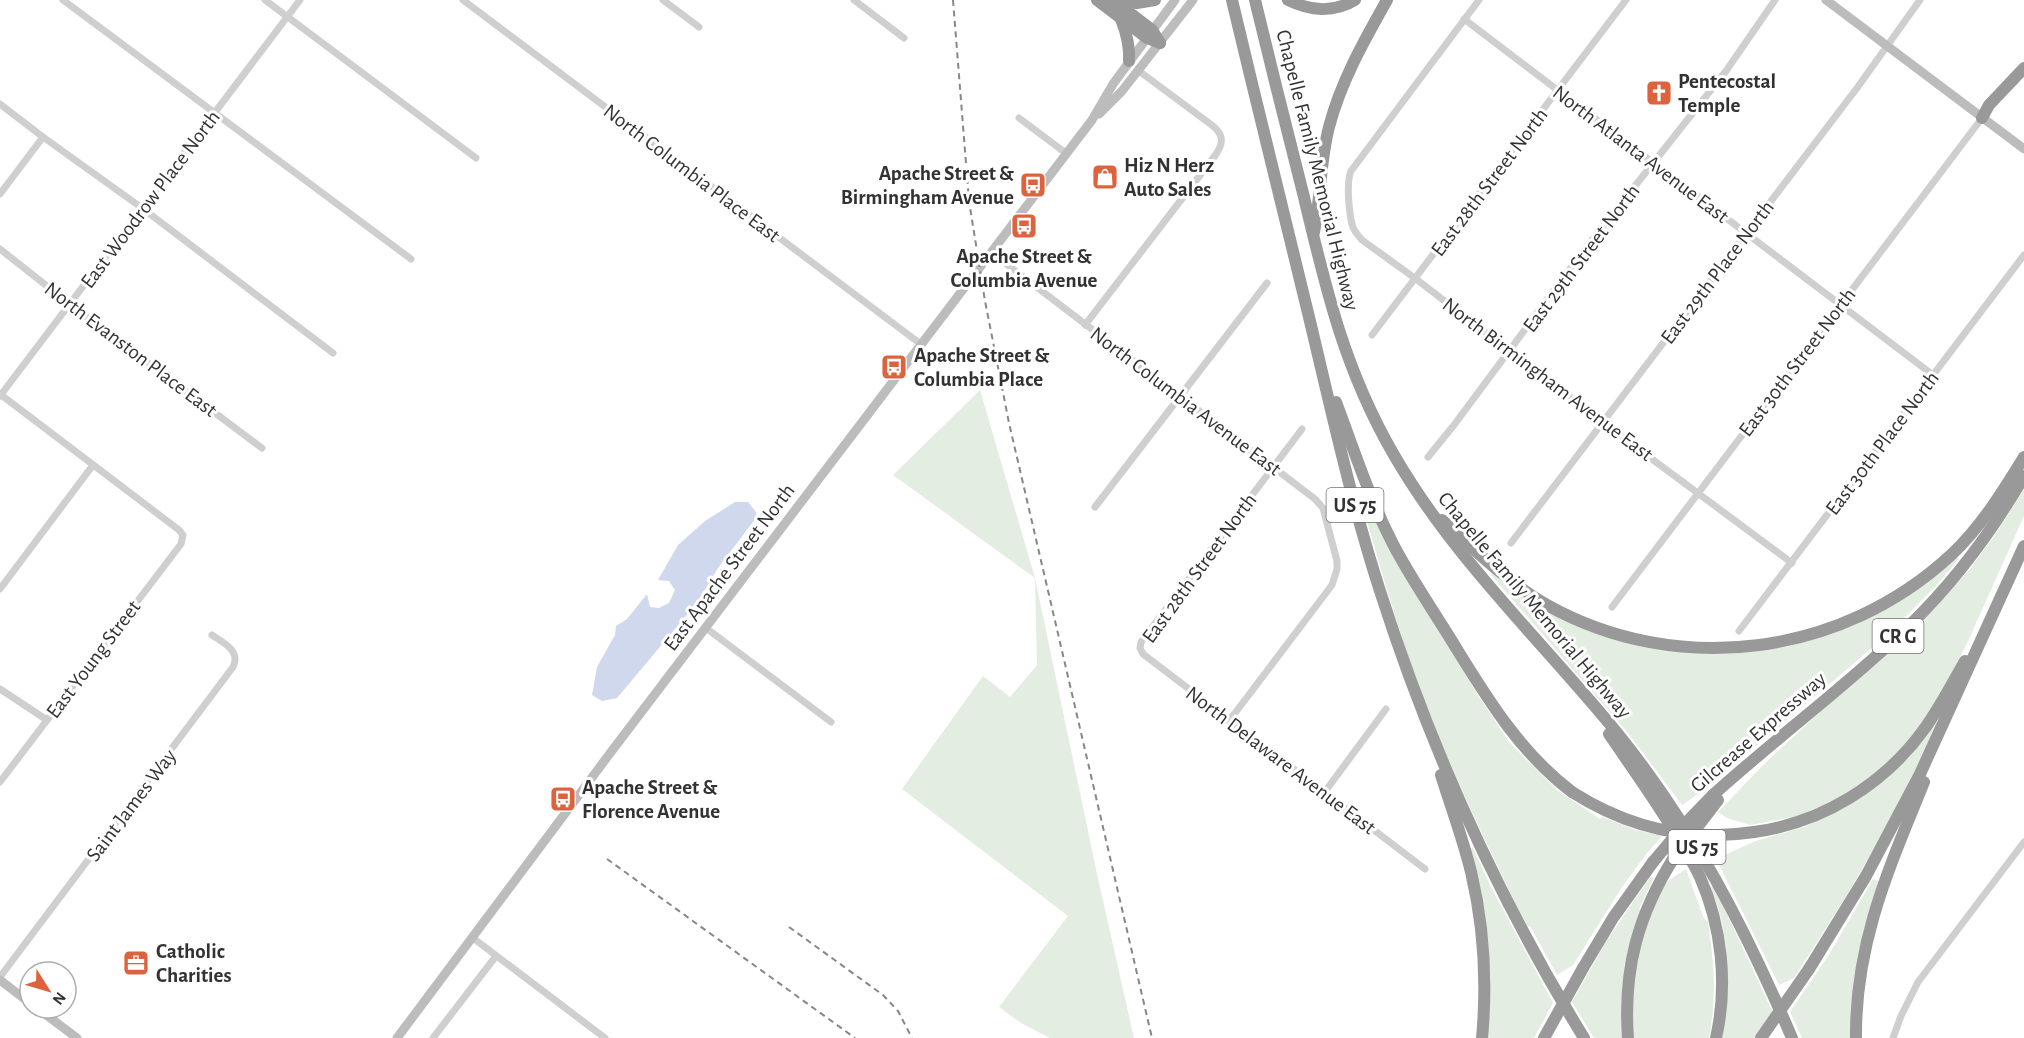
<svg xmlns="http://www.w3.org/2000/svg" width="2024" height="1038" viewBox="0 0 2024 1038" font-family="'Alegreya Sans',sans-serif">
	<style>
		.green { fill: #e4ede1 }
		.water { fill: #cfd8ec }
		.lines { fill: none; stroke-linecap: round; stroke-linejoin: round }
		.minor { stroke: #cfcfcf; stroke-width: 7 }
		.secondary { stroke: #bcbcbc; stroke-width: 9 }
		.motorway { stroke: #999; stroke-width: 12 }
		.rail { stroke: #878787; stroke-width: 2; stroke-dasharray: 6 4.5; stroke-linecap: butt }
		.motorway-bridge { stroke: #999; stroke-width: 12 }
		.labels { text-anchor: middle; stroke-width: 6; stroke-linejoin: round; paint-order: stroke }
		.shield { fill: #fff; stroke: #707070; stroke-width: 1.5 }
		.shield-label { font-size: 20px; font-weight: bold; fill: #323232 }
		.poi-label { font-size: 21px; font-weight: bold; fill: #323232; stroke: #fff; text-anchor: start }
		.street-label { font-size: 21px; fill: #323232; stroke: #fff }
	</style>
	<rect width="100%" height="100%" fill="#fff"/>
	<g class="green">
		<polygon points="980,390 1035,578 1097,874 1134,1038 1050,1038 1021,1023 999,1007 1068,916 902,789 983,676 1010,697 1037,665 1035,578 893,475"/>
		<polygon points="2024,489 2024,516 1969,639 1938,701 1916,733 1890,762 1863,783 1831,802 1798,816 1750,825 1727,818 1718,812 1765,763 1934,607 1970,569 1995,535"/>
		<path d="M 1374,514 L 1433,620 L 1479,697 L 1509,742 L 1557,790 L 1600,819 L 1602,817 L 1636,830 L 1662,836 L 1647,853 L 1622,887 L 1573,965 L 1557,975 L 1530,926 L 1527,927 C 1489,849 1451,771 1420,689 C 1399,632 1382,573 1365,515 Z"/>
		<polygon points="1955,556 1959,559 1935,587 1884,638 1703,791 1682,805 1628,733 1491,575 1493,572 1525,596 1662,649 1819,637"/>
		<polygon points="1936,722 1938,724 1891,820 1845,898 1794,978 1779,985 1716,859 1753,842 1804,827 1851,804 1880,783"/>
		<polygon points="1473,848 1491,887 1553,1003 1534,1038 1487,1038 1468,849"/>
		<path d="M 1686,869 L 1704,919 L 1708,922 C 1714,963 1717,997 1709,1038 L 1633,1038 L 1631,1000 L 1641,936 L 1661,891 L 1668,881 Z"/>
		<polygon points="1651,876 1654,878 1639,909 1641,910 1635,926 1627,957 1624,1038 1594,1038 1572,1002 1607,940"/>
		<polygon points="1873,879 1879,881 1852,1038 1802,1038 1790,1012 1830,953"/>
		<path d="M 1714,886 L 1773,1013 L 1754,1038 L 1722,1038 C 1728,989 1733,932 1709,887 Z"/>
	</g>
	<polygon class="water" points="735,502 748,502 756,512 756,518 718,568 696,604 617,698 602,701 592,695 597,667 615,635 616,626 627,619 647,594 650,607 659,608 669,603 675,590 669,581 658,580 678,545 705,521"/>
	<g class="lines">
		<g class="minor">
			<polyline points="63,0 411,259"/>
			<polyline points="265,0 476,158"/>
			<polyline points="463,0 922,345"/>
			<polyline points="663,0 699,27"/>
			<polyline points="854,0 904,38"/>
			<path d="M 1479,0 L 1351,171 C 1346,183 1349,211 1352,224 C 1353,231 1358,235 1362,240 L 1416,279 L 1602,422 L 1792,563"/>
			<polyline points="1464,19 1933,375"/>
			<polyline points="0,104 43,137 142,208 333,353"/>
			<polyline points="1019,118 1067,154"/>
			<polyline points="0,194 43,137"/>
			<polyline points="0,249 71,305 262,448"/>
			<polyline points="992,253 1315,499 1323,508 1337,561 1337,569 1332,585 1229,721"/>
			<path d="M 1085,325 L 1214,157 C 1223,145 1225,136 1213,126 L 1139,71"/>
			<polyline points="1372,335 1626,0"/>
			<polyline points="0,394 179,530 183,535 181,544 0,782"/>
			<polyline points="0,396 300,0"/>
			<polyline points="1302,429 1141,642 1140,648 1143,654 1425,869"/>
			<polyline points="1428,457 1454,425 1578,258 1726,71 1775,0"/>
			<polyline points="1095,507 1267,283"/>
			<polyline points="1511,543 1857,88 1920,0"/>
			<polyline points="0,589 93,465"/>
			<polyline points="1612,607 1982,118"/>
			<polyline points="706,628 831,722"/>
			<polyline points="1739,631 2024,255"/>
			<polyline points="0,689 47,720"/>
			<polyline points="1324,793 1386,709"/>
			<polyline points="473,938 605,1038"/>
			<path d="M 0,977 L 233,667 C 241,651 224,643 212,635"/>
			<polyline points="433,1038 496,956"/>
			<polyline points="1893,1038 1901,1016 1918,982 2024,842"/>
		</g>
		<g class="secondary">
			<polyline points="1826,0 2024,149"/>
			<polyline points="1099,114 1122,91 1193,0"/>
			<polyline points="0,980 30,1003"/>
			<polyline points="37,1008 77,1038"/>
			<polyline points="397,1038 614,748 1092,120 1113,84 1175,0"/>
		</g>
		<g class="motorway">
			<polyline points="1097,0 1147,38 1160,43"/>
			<polyline points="1113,0 1152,30 1160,43"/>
			<polyline points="1120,0 1137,3 1155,0"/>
			<path d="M 1232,0 C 1257,106 1284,212 1309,317 C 1331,409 1351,501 1380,591 C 1430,747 1498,898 1584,1038"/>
			<path d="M 1255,0 C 1271,66 1287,131 1304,197 C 1326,290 1345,371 1394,455 C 1454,559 1542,641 1618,734 C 1693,827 1745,928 1792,1038"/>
			<path d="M 1288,0 C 1310,11 1334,13 1355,0"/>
			<path d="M 1121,19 C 1127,34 1130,46 1129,61"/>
			<polyline points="1982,118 1989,105 2024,68"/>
			<path d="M 1314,232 C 1321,197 1320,161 1329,127 C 1341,81 1364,41 1387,0"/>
			<path d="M 1336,402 C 1354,450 1370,500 1394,546 C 1413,582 1437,616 1458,651 C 1490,703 1522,754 1572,792"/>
			<path d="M 1442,520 C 1475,550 1507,582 1547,605 C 1678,678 1842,656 1951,555 C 1981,527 2003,491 2024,457"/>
			<path d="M 1609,734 C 1634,771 1660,806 1682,845 C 1688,855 1695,866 1700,877 C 1722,927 1728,985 1716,1038"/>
			<path d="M 1441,775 C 1451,807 1463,839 1471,872 C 1484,926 1487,983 1482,1038"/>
			<path d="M 1713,795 C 1777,737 1848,685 1910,625 C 1955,581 1993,530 2024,476"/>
			<path d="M 1754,832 C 1822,823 1885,784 1925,728 C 1940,707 1952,684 1965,661"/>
			<polyline points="1583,968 1613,918 1653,862"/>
			<polyline points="1809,969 1866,876 1920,774 2024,546"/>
			<path d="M 1628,1038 C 1623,969 1638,914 1675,856"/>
			<path d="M 1856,1038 C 1855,943 1889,868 1924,782"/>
		</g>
		<g class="rail">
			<polyline points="953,0 969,201 985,301 1009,423 1152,1038"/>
			<polyline points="607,859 855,1038"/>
			<polyline points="789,927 883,995 898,1011 912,1038"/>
		</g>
		<g class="motorway-bridge">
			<path d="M 1572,792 C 1627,827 1689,842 1754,832"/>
			<polyline points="1675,856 1718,800"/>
			<polyline points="1653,862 1685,824 1713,795"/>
			<polyline points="1544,1038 1583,968"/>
			<polyline points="1761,1038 1809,969"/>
		</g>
	</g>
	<defs>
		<symbol id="church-square" viewBox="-11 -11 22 22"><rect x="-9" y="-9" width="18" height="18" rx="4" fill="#dd633f" stroke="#fff"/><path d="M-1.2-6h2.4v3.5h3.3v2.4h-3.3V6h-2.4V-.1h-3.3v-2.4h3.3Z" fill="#fff"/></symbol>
		<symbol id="shop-square" viewBox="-11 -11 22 22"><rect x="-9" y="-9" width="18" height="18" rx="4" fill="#dd633f" stroke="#fff"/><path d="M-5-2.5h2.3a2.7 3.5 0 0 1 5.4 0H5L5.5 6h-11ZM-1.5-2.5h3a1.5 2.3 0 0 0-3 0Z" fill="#fff"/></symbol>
		<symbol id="bus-square" viewBox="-11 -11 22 22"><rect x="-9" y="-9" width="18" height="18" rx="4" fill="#dd633f" stroke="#fff"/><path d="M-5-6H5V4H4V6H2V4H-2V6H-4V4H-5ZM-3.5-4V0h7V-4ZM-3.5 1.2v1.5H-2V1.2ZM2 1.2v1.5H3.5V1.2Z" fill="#fff"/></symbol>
		<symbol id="office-square" viewBox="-11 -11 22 22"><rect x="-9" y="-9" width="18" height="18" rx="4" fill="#dd633f" stroke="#fff"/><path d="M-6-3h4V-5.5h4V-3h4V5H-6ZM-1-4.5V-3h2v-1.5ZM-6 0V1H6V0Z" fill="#fff"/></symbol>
	</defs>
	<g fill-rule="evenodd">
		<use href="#church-square" x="1644" y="78" width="30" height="30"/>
		<use href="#shop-square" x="1090" y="162" width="30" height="30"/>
		<use href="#bus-square" x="1018" y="170" width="30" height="30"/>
		<use href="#bus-square" x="1009" y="211" width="30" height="30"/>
		<use href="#bus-square" x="879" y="352" width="30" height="30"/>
		<use href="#bus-square" x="548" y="784" width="30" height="30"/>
		<use href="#office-square" x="121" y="948" width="30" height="30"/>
	</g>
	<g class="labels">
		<g class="shield">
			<rect x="1326.5" y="488" width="57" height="34" rx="4.5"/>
			<rect x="1872.5" y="619" width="51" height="34" rx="4.5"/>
			<rect x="1668.5" y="830" width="57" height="34" rx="4.5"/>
		</g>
		<g class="shield-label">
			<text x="1355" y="512">US 75</text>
			<text x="1898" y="643">CR G</text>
			<text x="1697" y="854">US 75</text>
		</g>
		<g class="poi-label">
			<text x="1678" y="88">Pentecostal<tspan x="1678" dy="24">Temple</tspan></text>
			<text x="1124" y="172">Hiz N Herz<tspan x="1124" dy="24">Auto Sales</tspan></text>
			<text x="1014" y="180" text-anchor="end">Apache Street &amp;<tspan x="1014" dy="24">Birmingham Avenue</tspan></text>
			<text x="1024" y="263" text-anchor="middle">Apache Street &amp;<tspan x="1024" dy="24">Columbia Avenue</tspan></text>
			<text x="914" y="362">Apache Street &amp;<tspan x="914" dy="24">Columbia Place</tspan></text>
			<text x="582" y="794">Apache Street &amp;<tspan x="582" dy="24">Florence Avenue</tspan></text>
			<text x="156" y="958">Catholic<tspan x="156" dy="24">Charities</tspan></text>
		</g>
		<g class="street-label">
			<text transform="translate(1641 154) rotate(37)" y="7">North Atlanta Avenue East</text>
			<text transform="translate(1318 170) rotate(76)" y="7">Chapelle Family Memorial Highway</text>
			<text transform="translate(692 173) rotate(37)" y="7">North Columbia Place East</text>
			<text transform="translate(1489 182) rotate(-53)" y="7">East 28th Street North</text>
			<text transform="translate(150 199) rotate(-53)" y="7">East Woodrow Place North</text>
			<text transform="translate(1581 258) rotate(-53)" y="7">East 29th Street North</text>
			<text transform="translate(1717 272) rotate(-53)" y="7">East 29th Place North</text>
			<text transform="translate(131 349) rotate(37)" y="7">North Evanston Place East</text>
			<text transform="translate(1797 362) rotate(-53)" y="7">East 30th Street North</text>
			<text transform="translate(1548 379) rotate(37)" y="7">North Birmingham Avenue East</text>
			<text transform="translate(1186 401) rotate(37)" y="7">North Columbia Avenue East</text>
			<text transform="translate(1882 443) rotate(-53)" y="7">East 30th Place North</text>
			<text transform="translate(729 567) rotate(-53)" y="7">East Apache Street North</text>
			<text transform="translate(1199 568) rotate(-54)" y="7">East 28th Street North</text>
			<text transform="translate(1535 605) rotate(50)" y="7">Chapelle Family Memorial Highway</text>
			<text transform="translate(93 659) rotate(-53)" y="7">East Young Street</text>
			<text transform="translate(1758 732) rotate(-41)" y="7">Gilcrease Expressway</text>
			<text transform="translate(1281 760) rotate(37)" y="7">North Delaware Avenue East</text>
			<text transform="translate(131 805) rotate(-53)" y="7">Saint James Way</text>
		</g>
	</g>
	<g transform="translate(48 990) rotate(127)"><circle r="28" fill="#ffffff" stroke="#adadad" stroke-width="1.5"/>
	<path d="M0-4.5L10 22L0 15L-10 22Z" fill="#dd633f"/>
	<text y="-9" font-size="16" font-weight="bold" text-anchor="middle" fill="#323232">N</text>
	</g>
</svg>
